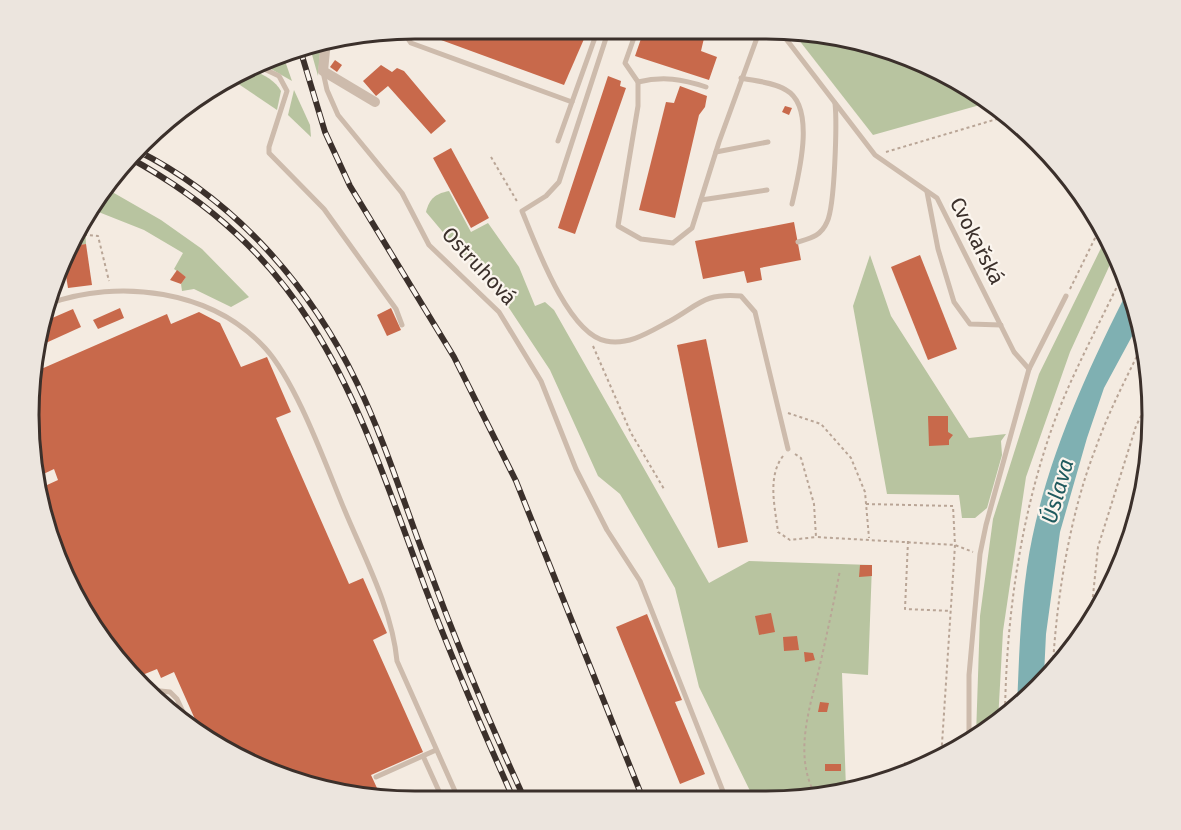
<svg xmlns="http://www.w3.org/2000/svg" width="1181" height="830" viewBox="0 0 1181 830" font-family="'Fira Sans',sans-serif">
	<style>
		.green { fill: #b8c4a0 }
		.water { fill: #7fb0b2 }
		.building { fill: #c8694b }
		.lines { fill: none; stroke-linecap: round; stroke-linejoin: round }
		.path { stroke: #b9a596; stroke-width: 2; stroke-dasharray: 3 3; stroke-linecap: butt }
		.service { stroke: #cdbbac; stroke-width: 5 }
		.minor { stroke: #cdbbac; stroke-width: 10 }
		.rail-casing { stroke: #3b302b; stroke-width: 6 }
		.rail { stroke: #fbf5ee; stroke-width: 4; stroke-dasharray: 11; stroke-linecap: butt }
		.labels { text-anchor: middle; stroke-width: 4.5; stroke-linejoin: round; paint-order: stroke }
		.street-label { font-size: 21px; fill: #3b302b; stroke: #fbf5ee }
		.water-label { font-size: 22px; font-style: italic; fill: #1f5a5e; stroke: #fbf5ee }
		.rim { fill: none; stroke: #3b302b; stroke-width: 3 }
	</style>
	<rect width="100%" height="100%" fill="#f4ebe1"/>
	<g class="green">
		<polygon points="795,35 842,36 959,80 987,103 873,135"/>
		<polygon points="321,41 318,76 309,44"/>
		<polygon points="284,56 284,58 292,81 264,65"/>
		<path d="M 251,71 C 263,73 275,81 281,91 L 277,110 L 231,79 Z"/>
		<polygon points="294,90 310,125 311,137 288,115"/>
		<polygon points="107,189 161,220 202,249 249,297 231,307 194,289 182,291 181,284 186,277 174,269 183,253 144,230 96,211 90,227 85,228 86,244 71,246"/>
		<path d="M 449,191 L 471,232 L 488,223 L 519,267 L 535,306 L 545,302 L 554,310 L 709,583 L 749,561 L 872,565 L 868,675 L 842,673 L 846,789 L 817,798 L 754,799 L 699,687 L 675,588 L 620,494 L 598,476 L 550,370 L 482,267 L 463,256 L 426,212 C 430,198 435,194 449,191 Z"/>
		<polygon points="1104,242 1113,258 1070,352 1026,477 1003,631 998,721 976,736 980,616 993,519 1039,374"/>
		<polygon points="870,255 891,316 969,438 1006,434 1001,441 1002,455 987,508 975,518 962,518 959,495 887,494 853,306"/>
		<polygon points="1151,438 1113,586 1108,592 1136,481"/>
	</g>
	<path class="water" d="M 1130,286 L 1137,327 L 1104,388 L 1087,438 L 1060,532 L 1046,634 L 1044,675 L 1017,708 C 1019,662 1020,614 1027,567 C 1042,468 1085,375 1130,286 Z"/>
	<g class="building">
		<polygon points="415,28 587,32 564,85 411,29"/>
		<polygon points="643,33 705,34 701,51 717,57 709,80 635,56"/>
		<polygon points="335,60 342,65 337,72 330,67"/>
		<polygon points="381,65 392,72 397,68 404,71 446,121 431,134 388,86 376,96 363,81"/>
		<polygon points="608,76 621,81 620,86 626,88 575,234 558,228"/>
		<polygon points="680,86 707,96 705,107 699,115 675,218 639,210 666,102 674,103"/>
		<polygon points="785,106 792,108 789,115 782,112"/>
		<polygon points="451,148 489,218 471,228 433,158"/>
		<polygon points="794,222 801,260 760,268 762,280 747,283 744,271 703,279 695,241"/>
		<polygon points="86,244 92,285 68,288 63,258 71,246"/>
		<polygon points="920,255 957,349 928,360 891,267"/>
		<polygon points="177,270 186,277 181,284 170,280"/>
		<polygon points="120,308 124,318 98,329 93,320"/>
		<polygon points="391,308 401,330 387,336 377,315"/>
		<polygon points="73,309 81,327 37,347 43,322"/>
		<polygon points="199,312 220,323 241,367 267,357 291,412 276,418 349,584 363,578 387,633 373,640 423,752 371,775 382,799 350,790 348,785 342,788 244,762 198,726 174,672 161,678 157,669 135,678 125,670 68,586 36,490 58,480 54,469 35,478 32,373 167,314 171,324"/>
		<polygon points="706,339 748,542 718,548 677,345"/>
		<polygon points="928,416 948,416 948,432 953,435 949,440 949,445 929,446"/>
		<polygon points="860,565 872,565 872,576 859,577"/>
		<polygon points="771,613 775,632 759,635 755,616"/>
		<polygon points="647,614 682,700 675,702 705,774 680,784 616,627"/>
		<polygon points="797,636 799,650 784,651 783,637"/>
		<polygon points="804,652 813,653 815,660 805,662"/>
		<polygon points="820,702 829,703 827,712 818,712"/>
		<rect x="825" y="764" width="16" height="7"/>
	</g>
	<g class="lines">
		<g class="path">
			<polyline points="886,152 997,119 999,113"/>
			<polyline points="491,157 518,203"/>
			<polyline points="78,234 98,236 109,281"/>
			<polyline points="1070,289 1098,232"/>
			<polyline points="593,346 631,433 664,489"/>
			<polyline points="788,413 821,424 851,458 865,492 869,538"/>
			<polyline points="795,454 801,458 814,504 816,537 955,545 973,552"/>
			<path d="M 783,456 C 767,477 775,507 778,532 L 790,540 L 816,537"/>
			<polyline points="866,504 953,506 955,545 941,759"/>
			<polyline points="908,541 905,609 951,611"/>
			<polyline points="1091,615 1098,547 1136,426 1147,404"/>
			<path d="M 1053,664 C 1057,596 1070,514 1095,450 C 1107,416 1124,382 1140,350"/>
			<path d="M 1005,716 C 1006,619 1020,519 1052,428 C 1071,375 1099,325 1123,274"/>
			<polyline points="904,763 916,768"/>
			<path d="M 817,798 C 792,756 810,708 820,665 C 827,633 834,602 840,570"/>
		</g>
		<g class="service">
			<polyline points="402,30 411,43 572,102"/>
			<path d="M 608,32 L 559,182 L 546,196 L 522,211 C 536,245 568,334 606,341 C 629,346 651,331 670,321 C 700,304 704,293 741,296 L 755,312 L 788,449"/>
			<polyline points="636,32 625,63 638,82 638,106 618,226 641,239 673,243 692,228 719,142 758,35"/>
			<polyline points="783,35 875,155 937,198 1014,352 1029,369"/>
			<polyline points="260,67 279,76 287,91 269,147 269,153 324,209 396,309 402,325"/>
			<polyline points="323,72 327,90 338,115 402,193 429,245 499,312 541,381 576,469 607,530 640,581 726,799"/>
			<path d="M 741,78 C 755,81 773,82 786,90 C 817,107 798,177 792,204"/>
			<path d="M 638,82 C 663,76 682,79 706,87"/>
			<polyline points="558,141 597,32"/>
			<polyline points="716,152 768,142"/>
			<polyline points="927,192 938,249 954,302 970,324 1001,325"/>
			<polyline points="701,200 767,190"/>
			<path d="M 798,242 C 811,238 821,236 827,222 C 835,206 837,122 835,103"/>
			<path d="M 48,304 C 119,278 212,290 265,348 C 297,383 326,466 345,511 C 365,559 392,609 397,661 L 459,800"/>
			<polyline points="151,690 170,692 177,699 185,716"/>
			<polyline points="969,740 969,675 980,554 986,525 1029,369 1066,296"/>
			<polyline points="423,756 443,800"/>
			<polyline points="376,777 436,750"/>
		</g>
		<polyline class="minor" points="326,40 323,71 375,102"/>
		<defs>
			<g id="rail">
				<polyline points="300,49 325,132 350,186 454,357 516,481 643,799"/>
				<path d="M 136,150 C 234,199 310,285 357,383 C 386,443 405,507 429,569 C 458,647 490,724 525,800"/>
				<path d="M 128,157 C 318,261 356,401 426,590 C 453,661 483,731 514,800"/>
			</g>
		</defs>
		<use href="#rail" class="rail-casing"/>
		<use href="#rail" class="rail"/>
	</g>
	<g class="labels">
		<g class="street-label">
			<text transform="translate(977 241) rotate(63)" y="7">Cvokařská</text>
			<text transform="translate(479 266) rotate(47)" y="7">Ostruhová</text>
		</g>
		<g class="water-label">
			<text transform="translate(1057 491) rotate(-74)" y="8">Úslava</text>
		</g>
	</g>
	<path d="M0 0H1181V830H0ZM415 39H766A376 376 0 0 1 1142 415V415A376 376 0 0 1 766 791H415A376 376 0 0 1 39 415V415A376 376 0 0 1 415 39Z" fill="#ece5de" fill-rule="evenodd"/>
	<path class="rim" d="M415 39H766A376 376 0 0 1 1142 415V415A376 376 0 0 1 766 791H415A376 376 0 0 1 39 415V415A376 376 0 0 1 415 39Z"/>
</svg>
